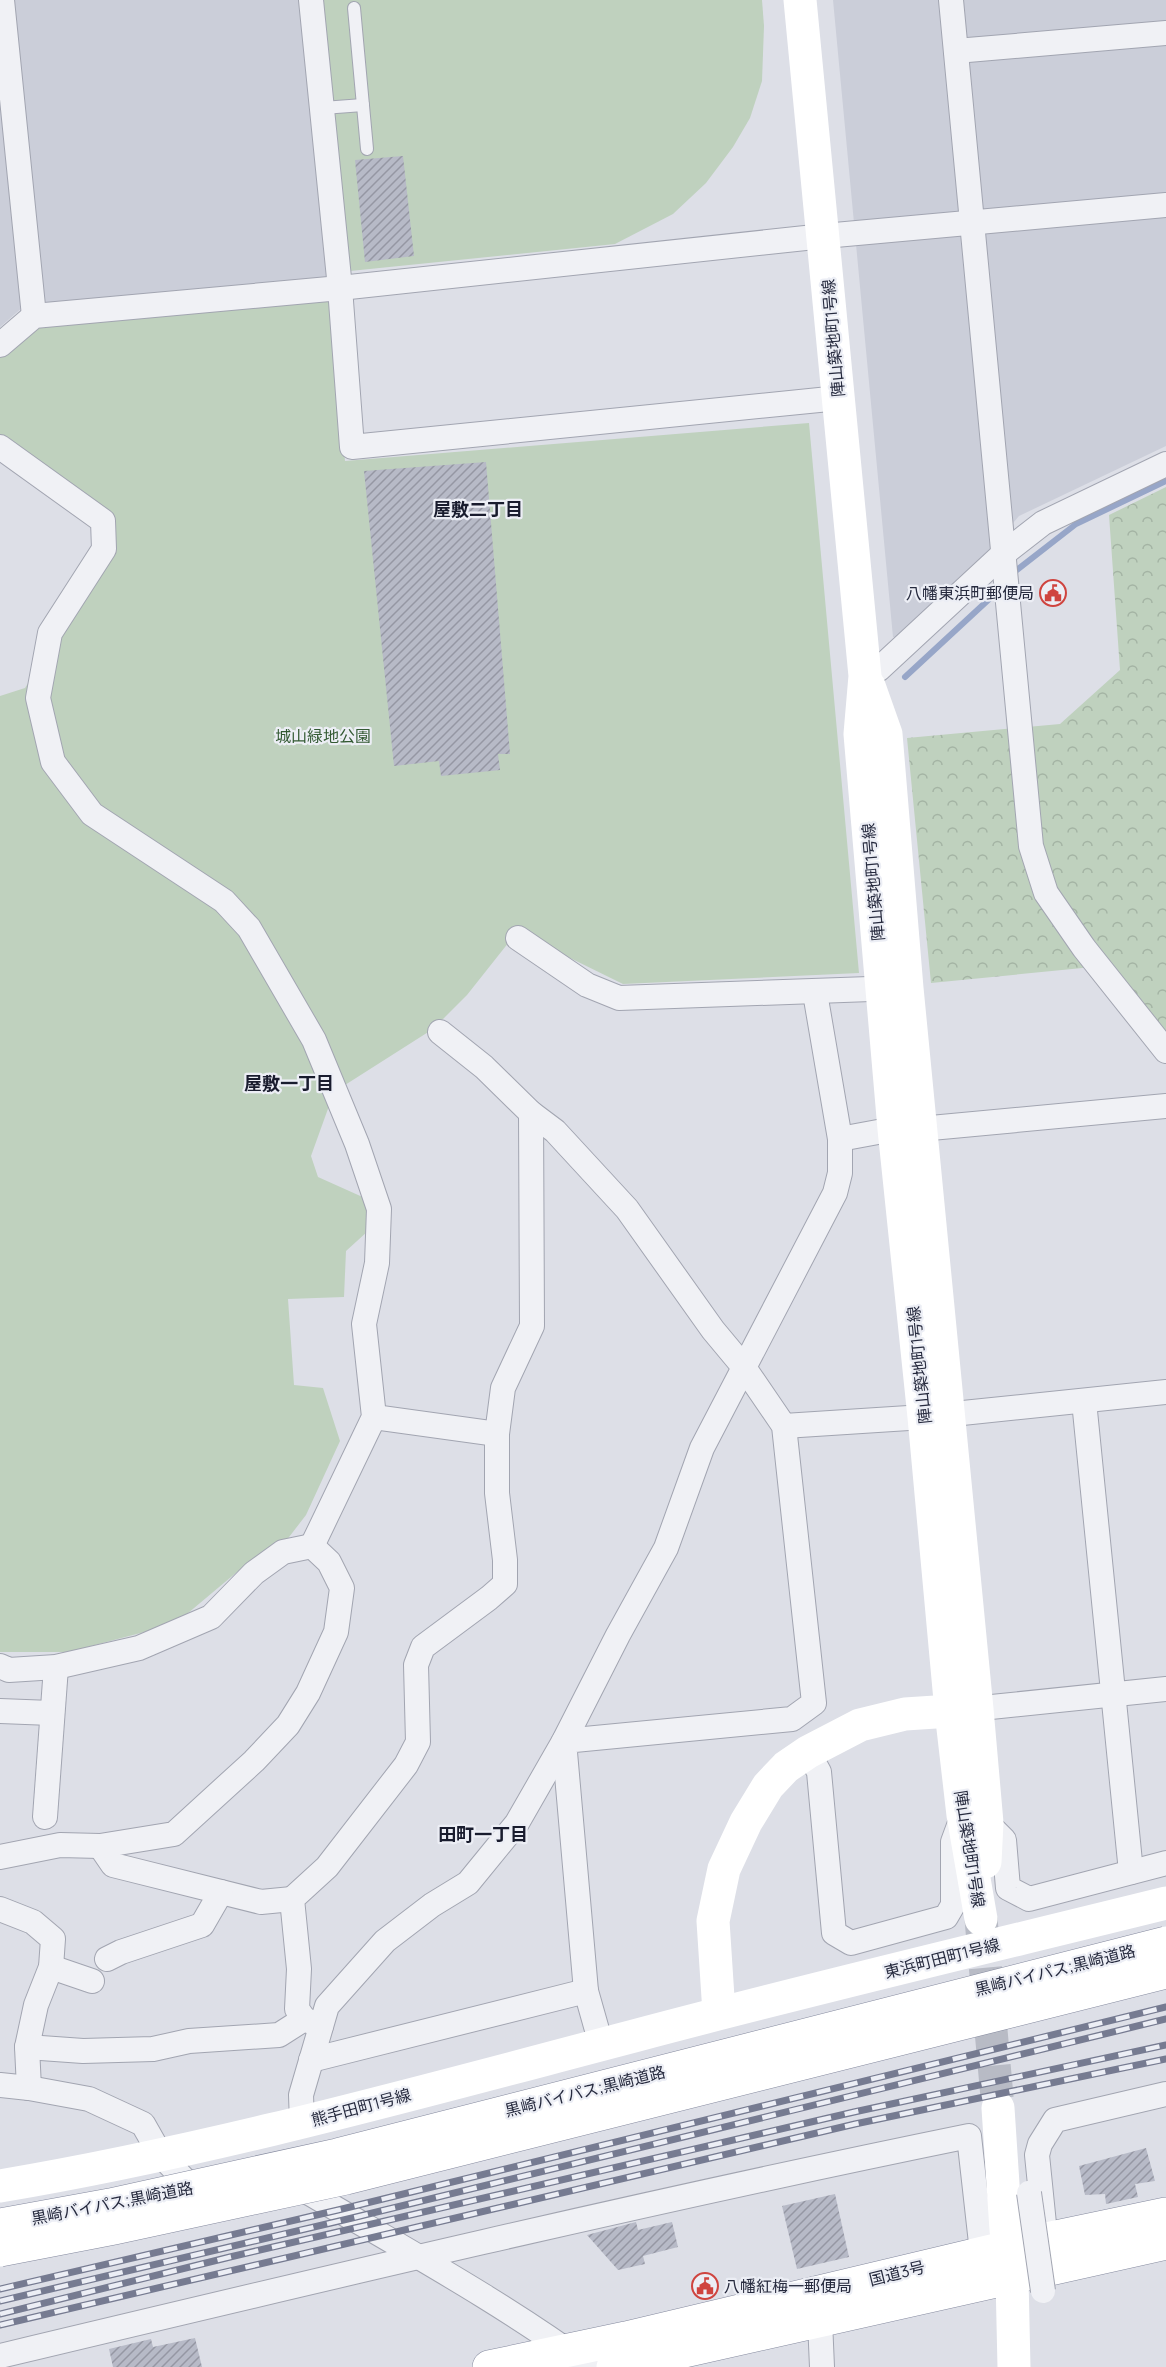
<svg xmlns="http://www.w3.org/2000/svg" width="1166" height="2367" viewBox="0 0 1166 2367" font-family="Manrope,'Noto Sans JP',sans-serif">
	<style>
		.built { fill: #cbced9 }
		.forest { fill: url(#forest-crowns) }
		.park { fill: #bfd1be }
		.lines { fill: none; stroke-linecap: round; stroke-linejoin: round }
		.stream { stroke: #97a6c8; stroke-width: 6 }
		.building { fill: url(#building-hatch) }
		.secondary-tunnel { stroke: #b8bbc5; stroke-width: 33; stroke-dasharray: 33 16; stroke-linecap: butt }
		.lane-casing { stroke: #a2a5b1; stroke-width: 14 }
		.street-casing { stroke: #a2a5b1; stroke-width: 26 }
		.highway-casing { stroke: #84899e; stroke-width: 34 }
		.lane { stroke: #f0f1f5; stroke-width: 12 }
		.street { stroke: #f0f1f5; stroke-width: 24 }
		.secondary { stroke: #fff; stroke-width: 33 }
		.highway { stroke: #fff; stroke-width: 33 }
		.rail-casing { stroke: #767b91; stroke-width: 7 }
		.rail { stroke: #eceef5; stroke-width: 4.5; stroke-dasharray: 14; stroke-linecap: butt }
		.street-bridge-casing { stroke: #a2a5b1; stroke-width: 26; stroke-linecap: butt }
		.highway-bridge-casing { stroke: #84899e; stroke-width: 34; stroke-linecap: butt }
		.street-bridge { stroke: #f0f1f5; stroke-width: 24 }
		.highway-bridge { stroke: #fff; stroke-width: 33 }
		.labels { text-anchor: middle; stroke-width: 4.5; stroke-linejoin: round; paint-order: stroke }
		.street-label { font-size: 16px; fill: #262a3e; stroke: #eceef5 }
		.poi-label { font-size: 16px; fill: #262a3e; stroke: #eceef5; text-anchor: end }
		.park-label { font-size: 16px; fill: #335a33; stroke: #eceef5 }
		.neighbourhood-label { font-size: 18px; font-weight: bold; fill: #191c2e; stroke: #eceef5 }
	</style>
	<defs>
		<pattern id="forest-crowns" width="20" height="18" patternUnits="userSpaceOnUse" patternTransform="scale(1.5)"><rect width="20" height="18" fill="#bfd1be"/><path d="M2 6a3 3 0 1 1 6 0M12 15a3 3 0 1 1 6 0" fill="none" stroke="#a4b4a4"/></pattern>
		<pattern id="building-hatch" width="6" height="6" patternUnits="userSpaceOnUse" patternTransform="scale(1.5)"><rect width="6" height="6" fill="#b7bac7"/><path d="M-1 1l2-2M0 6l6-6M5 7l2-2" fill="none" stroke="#9597a3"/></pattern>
	</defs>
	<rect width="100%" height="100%" fill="#dddfe7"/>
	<g class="built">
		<polygon points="0,0 301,0 328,277 23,307 0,327"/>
		<polygon points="833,0 1166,0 1166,446 1019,516 989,551 901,638 893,637"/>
	</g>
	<polygon class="forest" points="1166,487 1166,1033 1113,965 931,983 907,738 1060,724 1120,670 1109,515"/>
	<g class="park">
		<polygon points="323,0 762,0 764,26 762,81 750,118 733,147 706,183 673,214 615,244 350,271"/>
		<polygon points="322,297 333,305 345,461 809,423 859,973 623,984 517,932 467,995 433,1029 334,1092 311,1156 318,1177 367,1199 368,1231 346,1251 344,1297 288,1299 294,1385 323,1388 340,1441 306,1515 286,1541 237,1572 175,1624 68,1652 0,1652 0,696 25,688 115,550 0,437 0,356 37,325"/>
	</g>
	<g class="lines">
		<g class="stream">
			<polyline points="1013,573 1076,524 1166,481"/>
			<polyline points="905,677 999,590"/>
		</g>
	</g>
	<g class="building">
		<polygon points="403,156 414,256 365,262 355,160"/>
		<polygon points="486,462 510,754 498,754 500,770 441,776 439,761 394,766 364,471"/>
		<polygon points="1146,2148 1155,2181 1135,2184 1138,2197 1106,2204 1105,2194 1085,2195 1079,2166"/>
		<polygon points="835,2194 849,2257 797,2269 782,2206"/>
		<polygon points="636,2222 638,2230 672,2222 678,2247 643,2256 645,2264 618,2270 587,2235"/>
		<polygon points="195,2338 202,2367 113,2367 109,2349 151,2339 153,2347"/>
	</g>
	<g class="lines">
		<polyline class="secondary-tunnel" points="981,1919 998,2108"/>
		<defs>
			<g id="lane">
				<polyline points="354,8 367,149"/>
				<polyline points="323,108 363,105"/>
			</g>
			<g id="street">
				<polyline points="2,0 34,316"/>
				<polyline points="311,0 340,288 352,447 839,398"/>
				<polyline points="951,0 1031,846 1046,893 1084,948 1166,1051"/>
				<polyline points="956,51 1166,33"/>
				<polyline points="0,345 34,316 340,288 824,236 1166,205"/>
				<polyline points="0,447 103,521 104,549 50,633 38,698 53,762 92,814 224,901 249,928 314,1040 357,1144 379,1209 377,1263 364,1324 374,1417 312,1546"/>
				<polyline points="865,676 879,669 1002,555 1043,523 1166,464"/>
				<polyline points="518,938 587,985 619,998 898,988"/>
				<polyline points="440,1032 484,1067 531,1113 555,1131 627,1209 713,1330 743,1366 784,1426 814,1703 792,1719 564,1741 586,1991 601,2044"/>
				<polyline points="840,1139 894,1129 920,1129 1166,1106"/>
				<polyline points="1084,1401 1131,1872"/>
				<polyline points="374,1417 497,1434"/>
				<polyline points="784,1426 924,1417 1166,1392"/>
				<polyline points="0,1666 9,1670 56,1667 139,1648 211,1617 254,1573 283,1552 312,1546"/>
				<polyline points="962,1710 1166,1689"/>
				<polyline points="0,1711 51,1713"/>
				<polyline points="808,1752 819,1772 834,1933 851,1943 946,1917 953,1905 953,1842 960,1823"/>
				<polyline points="45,1817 56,1667"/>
				<polyline points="987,1823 1004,1840 1008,1888 1029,1899 1166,1863"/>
				<polyline points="100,1846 113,1865 261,1902 292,1899"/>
				<polyline points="0,1857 60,1845 100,1846 174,1834 254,1761 288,1725 308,1693 336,1632 342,1588 329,1562 312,1546"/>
				<polyline points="0,1909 33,1922 53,1939 51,1967 36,2005 27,2047 29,2088"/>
				<polyline points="107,1959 121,1952 202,1925 221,1892"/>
				<polyline points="51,1967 92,1981"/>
				<polyline points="321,2026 304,2019 297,2009 299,1969 292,1899 327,1867 406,1765 418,1742 416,1665 423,1647 489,1598 505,1584 505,1560 497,1493 497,1434 503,1388 532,1326 531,1113"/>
				<polyline points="27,2047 83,2051 153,2049 189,2041 279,2035 304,2019"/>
				<polyline points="311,2060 586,1991"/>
				<polyline points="0,2085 29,2088 89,2099 143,2124 160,2154 192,2188 198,2199"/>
				<polyline points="302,2123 301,2095 327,2006 385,1941 432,1905 468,1883 517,1823 564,1741 618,1635 666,1548 702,1448 835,1193 840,1173 840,1139 815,993"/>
				<path d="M 294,2187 L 311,2194 C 404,2249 503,2303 590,2367"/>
				<polyline points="1044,2224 1037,2155 1040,2144 1055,2120 1166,2094"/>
				<polyline points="820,2321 822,2367"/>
				<path d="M 0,2356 C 322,2279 645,2202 969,2136 L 982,2252"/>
			</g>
			<g id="highway">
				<polyline points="489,2367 626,2338 1008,2247 1166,2214"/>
				<polyline points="613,2367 1166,2243"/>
			</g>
		</defs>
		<use href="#lane" class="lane-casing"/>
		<use href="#street" class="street-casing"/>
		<use href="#highway" class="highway-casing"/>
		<use href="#lane" class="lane"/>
		<use href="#street" class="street"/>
		<g class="secondary">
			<polyline points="800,0 865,676 860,734 894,1129 924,1417 951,1711 963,1815 981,1919"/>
			<polyline points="869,686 886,734 907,988 977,1709 987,1823 985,1862"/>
			<polyline points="719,2013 713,1921 724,1869 746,1822 768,1786 786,1767 808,1752 860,1725 905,1714 951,1711"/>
			<polyline points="998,2108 1006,2230 1012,2278 1014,2367"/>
			<path d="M 0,2186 C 214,2150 424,2091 634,2036 C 810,1989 988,1947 1166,1903"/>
		</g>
		<use href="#highway" class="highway"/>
		<defs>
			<g id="rail">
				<polyline points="0,2289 338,2210 1166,2007"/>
				<polyline points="0,2301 352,2218 1166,2019"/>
				<polyline points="0,2314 230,2257 854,2112 1166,2045"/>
				<polyline points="0,2325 855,2124 1166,2059"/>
			</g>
		</defs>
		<use href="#rail" class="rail-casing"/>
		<use href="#rail" class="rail"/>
		<defs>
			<polyline id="street-bridge" points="1029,2193 1043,2291"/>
			<g id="highway-bridge">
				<polyline points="0,2225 110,2205 337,2155 1166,1943"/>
				<polyline points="0,2250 114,2228 346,2178 1166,1972"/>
			</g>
		</defs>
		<use href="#street-bridge" class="street-bridge-casing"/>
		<use href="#highway-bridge" class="highway-bridge-casing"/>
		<use href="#street-bridge" class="street-bridge"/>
		<use href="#highway-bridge" class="highway-bridge"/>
	</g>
	<defs>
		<symbol id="civic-ring" viewBox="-11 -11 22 22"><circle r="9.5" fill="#eceef5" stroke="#cf443f" stroke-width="1.5"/><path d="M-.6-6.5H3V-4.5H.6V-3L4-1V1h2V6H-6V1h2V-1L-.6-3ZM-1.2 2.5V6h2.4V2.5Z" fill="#cf443f"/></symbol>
	</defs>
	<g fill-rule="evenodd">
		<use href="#civic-ring" x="1038" y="578" width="30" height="30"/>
		<use href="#civic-ring" x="690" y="2271" width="30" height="30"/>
	</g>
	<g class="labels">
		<g class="street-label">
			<text transform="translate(833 338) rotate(-95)" y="6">陣山築地町1号線</text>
			<text transform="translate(873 882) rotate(-95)" y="6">陣山築地町1号線</text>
			<text transform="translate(919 1365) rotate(-96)" y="6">陣山築地町1号線</text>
			<text transform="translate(970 1849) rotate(81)" y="6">陣山築地町1号線</text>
			<text transform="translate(942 1958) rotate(-14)" y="6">東浜町田町1号線</text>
			<text transform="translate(1055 1970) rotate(-14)" y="6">黒崎バイパス;黒崎道路</text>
			<text transform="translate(585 2091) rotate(-14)" y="6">黒崎バイパス;黒崎道路</text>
			<text transform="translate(361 2107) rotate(-15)" y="6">熊手田町1号線</text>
			<text transform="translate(112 2203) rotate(-11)" y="6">黒崎バイパス;黒崎道路</text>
			<text transform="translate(897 2273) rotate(-14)" y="6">国道3号</text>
		</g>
		<g class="poi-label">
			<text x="1034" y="599">八幡東浜町郵便局</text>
			<text x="724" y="2292" text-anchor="start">八幡紅梅一郵便局</text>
		</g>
		<g class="park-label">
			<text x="323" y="742">城山緑地公園</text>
		</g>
		<g class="neighbourhood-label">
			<text x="478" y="516">屋敷二丁目</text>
			<text x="289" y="1090">屋敷一丁目</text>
			<text x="483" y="1841">田町一丁目</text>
		</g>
	</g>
</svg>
